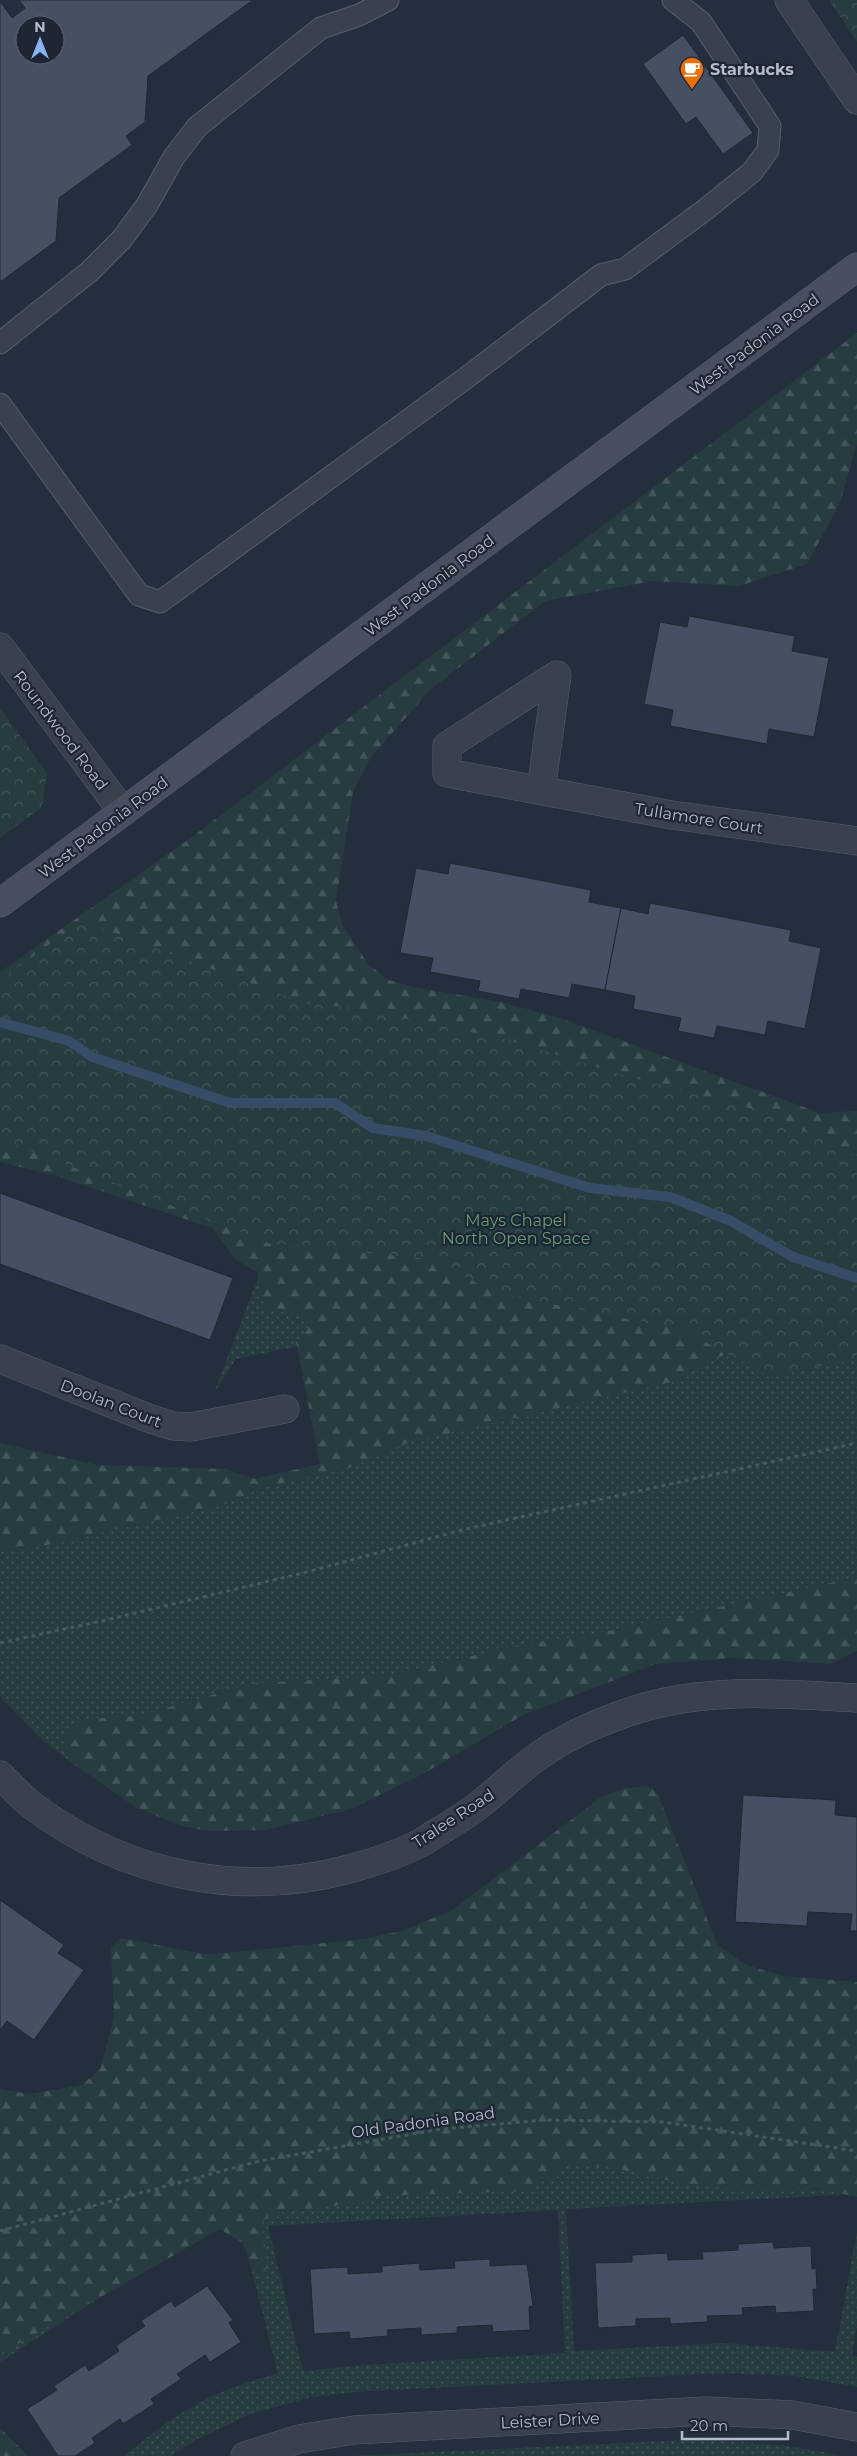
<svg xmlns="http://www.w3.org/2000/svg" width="857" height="2456" viewBox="0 0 857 2456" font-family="Montserrat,sans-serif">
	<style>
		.grass { fill: url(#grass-dots); fill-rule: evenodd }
		.forest { fill: url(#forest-firs) }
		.park { fill: url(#park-crowns) }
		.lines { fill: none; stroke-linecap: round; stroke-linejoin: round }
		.stream { stroke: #394c67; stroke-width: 10 }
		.building { fill: #455162; stroke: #1f2835; fill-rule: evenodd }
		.service-casing { stroke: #565f6c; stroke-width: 23 }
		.minor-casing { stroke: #565f6c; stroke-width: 29 }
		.secondary-casing { stroke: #565f6c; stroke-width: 29 }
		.path { stroke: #44595c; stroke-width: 3; stroke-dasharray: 4 4; stroke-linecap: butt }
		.service { stroke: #38414e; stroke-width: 21 }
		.minor { stroke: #38414e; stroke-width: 28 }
		.secondary { stroke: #465061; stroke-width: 28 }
		.labels { text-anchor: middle; stroke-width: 4.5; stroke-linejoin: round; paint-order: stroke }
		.poi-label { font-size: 16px; font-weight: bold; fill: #b4bcc9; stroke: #1d2633; text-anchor: start }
		.street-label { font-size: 16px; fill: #b4bcc9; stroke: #1d2633 }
		.park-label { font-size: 16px; fill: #6b9a76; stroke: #1d2633 }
	</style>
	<defs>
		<pattern id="grass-dots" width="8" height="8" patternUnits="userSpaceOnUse" patternTransform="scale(1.25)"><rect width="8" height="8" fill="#263c3f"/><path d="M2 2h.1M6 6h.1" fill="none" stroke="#435659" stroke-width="1.8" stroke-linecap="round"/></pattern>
		<pattern id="forest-firs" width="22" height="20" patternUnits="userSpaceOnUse" patternTransform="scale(1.25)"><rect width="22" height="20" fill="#263c3f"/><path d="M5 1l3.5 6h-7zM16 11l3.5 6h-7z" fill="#435659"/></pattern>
		<pattern id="park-crowns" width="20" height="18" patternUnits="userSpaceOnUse" patternTransform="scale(1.25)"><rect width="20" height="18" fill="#263c3f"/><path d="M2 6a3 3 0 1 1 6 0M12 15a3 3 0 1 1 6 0" fill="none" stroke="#435659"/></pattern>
	</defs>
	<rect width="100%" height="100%" fill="#242f3e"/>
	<g class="grass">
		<polygon points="271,1244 857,1319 857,1577 586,1636 527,1643 387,1676 254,1683 138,1716 85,1719 73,1723 65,1733 69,1761 40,1738 0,1697 0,1551 38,1547 223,1505 262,1488 350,1468 303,1345 236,1359 214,1393"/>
		<path d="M 397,2137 L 857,2194 L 566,2209 L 574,2351 L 724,2343 L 835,2352 L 857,2231 L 857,2325 L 852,2355 L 857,2357 L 857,2387 L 795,2376 L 725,2373 L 353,2392 L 308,2398 L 250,2414 L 196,2440 L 171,2456 L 124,2456 C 155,2431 186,2406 224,2391 C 241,2384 260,2379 278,2373 L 236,2210 L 0,2362 L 0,2233 ZM 558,2210 L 565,2353 L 365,2365 L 303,2371 L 268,2226 Z"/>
		<path d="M 687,2440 C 740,2441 790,2444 841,2456 L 350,2456 Z"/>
	</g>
	<g class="forest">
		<polygon points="857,333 857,443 840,503 807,564 739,586 653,581 545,601 431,689 371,757 353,792 336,901 342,924 368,964 389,980 412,987 501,1002 560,1018 820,1113 857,1111 857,1319 791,1333 713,1359 676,1381 410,1442 347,1469 262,1488 223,1505 38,1547 0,1551 0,1443 98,1465 227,1469 254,1479 320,1464 296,1342 313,1324 304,1315 265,1310 258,1273 235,1259 212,1228 56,1176 0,1162 0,972 192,837"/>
		<polygon points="857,1577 857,1651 831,1664 732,1658 656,1664 523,1715 423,1774 353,1808 266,1830 209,1831 182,1826 137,1808 69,1761 65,1733 73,1723 85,1719 138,1716 254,1683 387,1676 527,1643 586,1636"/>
		<polygon points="648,1786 658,1794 717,1944 746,1965 784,1976 857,1982 857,2197 814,2188 748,2190 689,2185 615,2168 572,2164 525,2191 378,2196 366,2202 269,2214 261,2225 268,2263 263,2275 252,2268 243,2243 220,2229 0,2354 0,2089 29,2094 82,2085 100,2069 114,2018 111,1947 121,1938 203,1954 227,1953 364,1939 401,1931 451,1911 600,1798 622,1789"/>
		<polygon points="0,2428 28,2456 0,2456"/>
	</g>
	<g class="park">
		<polygon points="829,0 857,0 857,42"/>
		<polygon points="0,708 47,773 42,807 0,838"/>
		<polygon points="82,921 304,1003 355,1008 508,1040 626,1076 764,1112 857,1156 857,1359 770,1377 683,1330 497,1293 428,1259 271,1244 0,1139 0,980"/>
	</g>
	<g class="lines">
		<polyline class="stream" points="0,1022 69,1041 92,1057 230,1103 335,1103 373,1128 426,1136 590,1188 670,1197 731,1221 793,1257 857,1278"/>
	</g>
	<g class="building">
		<path d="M 19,0 L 253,0 L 148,76 L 145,122 L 126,136 L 132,145 L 59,198 L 56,241 L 0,282 L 0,1 L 12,18 L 25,8 ZM 25,25 L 55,25 L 55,55 L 25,55 Z"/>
		<polygon points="683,35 753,133 723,154 696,117 686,124 643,64"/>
		<polygon points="689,616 795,636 792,651 829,658 814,737 769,729 767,744 670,726 673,710 644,704 660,622 687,627"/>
		<polygon points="450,863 591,890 589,902 621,908 605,990 572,984 569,998 521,989 519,999 478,991 480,981 430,972 433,958 400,953 416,868 448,874"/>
		<polygon points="650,903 791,930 789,941 821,948 805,1029 768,1021 765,1035 717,1026 714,1038 678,1031 681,1018 633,1009 635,996 605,990 621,908 648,914"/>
		<polygon points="0,1193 233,1278 210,1340 0,1264"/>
		<polygon points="743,1795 836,1800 835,1815 857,1817 857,1931 850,1931 852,1914 808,1912 807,1926 735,1922"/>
		<polygon points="0,1900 64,1945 58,1953 84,1970 34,2040 7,2021 0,2030"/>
		<polygon points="773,2242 774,2248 811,2246 812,2269 816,2268 817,2289 813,2289 814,2311 776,2313 775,2306 742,2308 743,2315 707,2316 708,2322 670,2324 670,2318 636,2319 636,2326 598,2328 595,2263 632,2262 632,2255 667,2253 668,2260 703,2259 702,2252 738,2250 738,2244"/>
		<polygon points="490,2259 490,2266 527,2264 533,2306 529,2307 530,2330 493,2332 492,2325 457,2327 457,2333 421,2335 421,2328 387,2330 388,2336 350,2339 349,2332 314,2334 310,2269 348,2267 348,2274 382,2272 382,2266 419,2263 420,2270 455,2268 454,2261"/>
		<polygon points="207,2286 233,2320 229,2323 241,2342 210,2362 205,2355 177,2374 181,2379 151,2399 154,2404 123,2424 120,2419 92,2438 95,2443 75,2456 58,2456 27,2409 57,2390 54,2386 85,2365 89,2371 119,2351 116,2346 145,2326 141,2321 171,2301 175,2307"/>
	</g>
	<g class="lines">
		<defs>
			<g id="service">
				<polyline points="0,343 89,272 122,239 147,205 174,157 197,127 321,28 359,15 388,0"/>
				<polyline points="0,404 139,595 160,602 466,378 601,275 625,269 706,209 752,172 768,150 770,126 701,22 673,0"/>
			</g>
			<g id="minor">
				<polyline points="789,0 857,100"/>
				<polyline points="0,647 123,812"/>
				<polyline points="541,790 557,675 447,746 447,773 672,815 857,841"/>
				<polyline points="0,1359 148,1418 173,1426 191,1427 285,1409"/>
				<path d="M 0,1775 C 11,1786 22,1798 34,1807 C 126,1875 239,1899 349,1869 C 375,1862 401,1854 424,1841 C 441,1830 459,1820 475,1808 C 495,1793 513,1775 533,1760 C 561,1739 596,1723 629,1712 C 702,1687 782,1693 857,1698"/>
				<polyline points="245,2456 299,2439 354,2430 706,2411 792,2415 857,2427"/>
			</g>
			<polyline id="secondary" points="0,903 857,267"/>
		</defs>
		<use href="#service" class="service-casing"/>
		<use href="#minor" class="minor-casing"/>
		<use href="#secondary" class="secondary-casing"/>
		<g class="path">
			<polyline points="0,1643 106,1620 299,1574 466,1529 857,1443"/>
			<polyline points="0,2231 259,2161 441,2129 545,2120 663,2122 857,2151"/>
		</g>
		<use href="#service" class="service"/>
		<use href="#minor" class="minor"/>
		<use href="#secondary" class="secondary"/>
	</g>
	<defs>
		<symbol id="cafe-pin" viewBox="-11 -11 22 30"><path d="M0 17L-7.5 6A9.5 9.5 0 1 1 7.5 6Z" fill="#e8710a" stroke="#1d2633"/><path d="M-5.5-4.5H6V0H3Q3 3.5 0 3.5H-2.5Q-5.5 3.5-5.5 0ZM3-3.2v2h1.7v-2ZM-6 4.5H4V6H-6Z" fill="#fff"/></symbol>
	</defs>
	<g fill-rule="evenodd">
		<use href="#cafe-pin" x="678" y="55" width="28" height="38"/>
	</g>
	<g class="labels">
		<g class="poi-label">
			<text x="710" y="75">Starbucks</text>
		</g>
		<g class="street-label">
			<text transform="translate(754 344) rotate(-37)" y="6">West Padonia Road</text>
			<text transform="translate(429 585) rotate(-37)" y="6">West Padonia Road</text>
			<text transform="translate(61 730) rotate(53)" y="6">Roundwood Road</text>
			<text transform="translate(699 818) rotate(9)" y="6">Tullamore Court</text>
			<text transform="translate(103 827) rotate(-37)" y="6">West Padonia Road</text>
			<text transform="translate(111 1403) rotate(21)" y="6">Doolan Court</text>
			<text transform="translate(453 1818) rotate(-33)" y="6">Tralee Road</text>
			<text transform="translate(423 2122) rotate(-8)" y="6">Old Padonia Road</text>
			<text transform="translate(550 2420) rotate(-3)" y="6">Leister Drive</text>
		</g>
		<g class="park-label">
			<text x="516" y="1226">Mays Chapel<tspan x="516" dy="18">North Open Space</tspan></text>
		</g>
	</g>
	<g transform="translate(40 40)"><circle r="24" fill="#1d2633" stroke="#59626f"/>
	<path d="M0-4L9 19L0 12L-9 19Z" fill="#8ab4f8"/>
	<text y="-8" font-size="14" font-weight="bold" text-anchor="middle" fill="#b4bcc9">N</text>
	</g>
	<path d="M682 2431v8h106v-8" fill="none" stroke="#b4bcc9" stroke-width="2.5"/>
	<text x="690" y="2431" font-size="15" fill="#b4bcc9" stroke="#1d2633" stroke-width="4" paint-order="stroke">20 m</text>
</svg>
